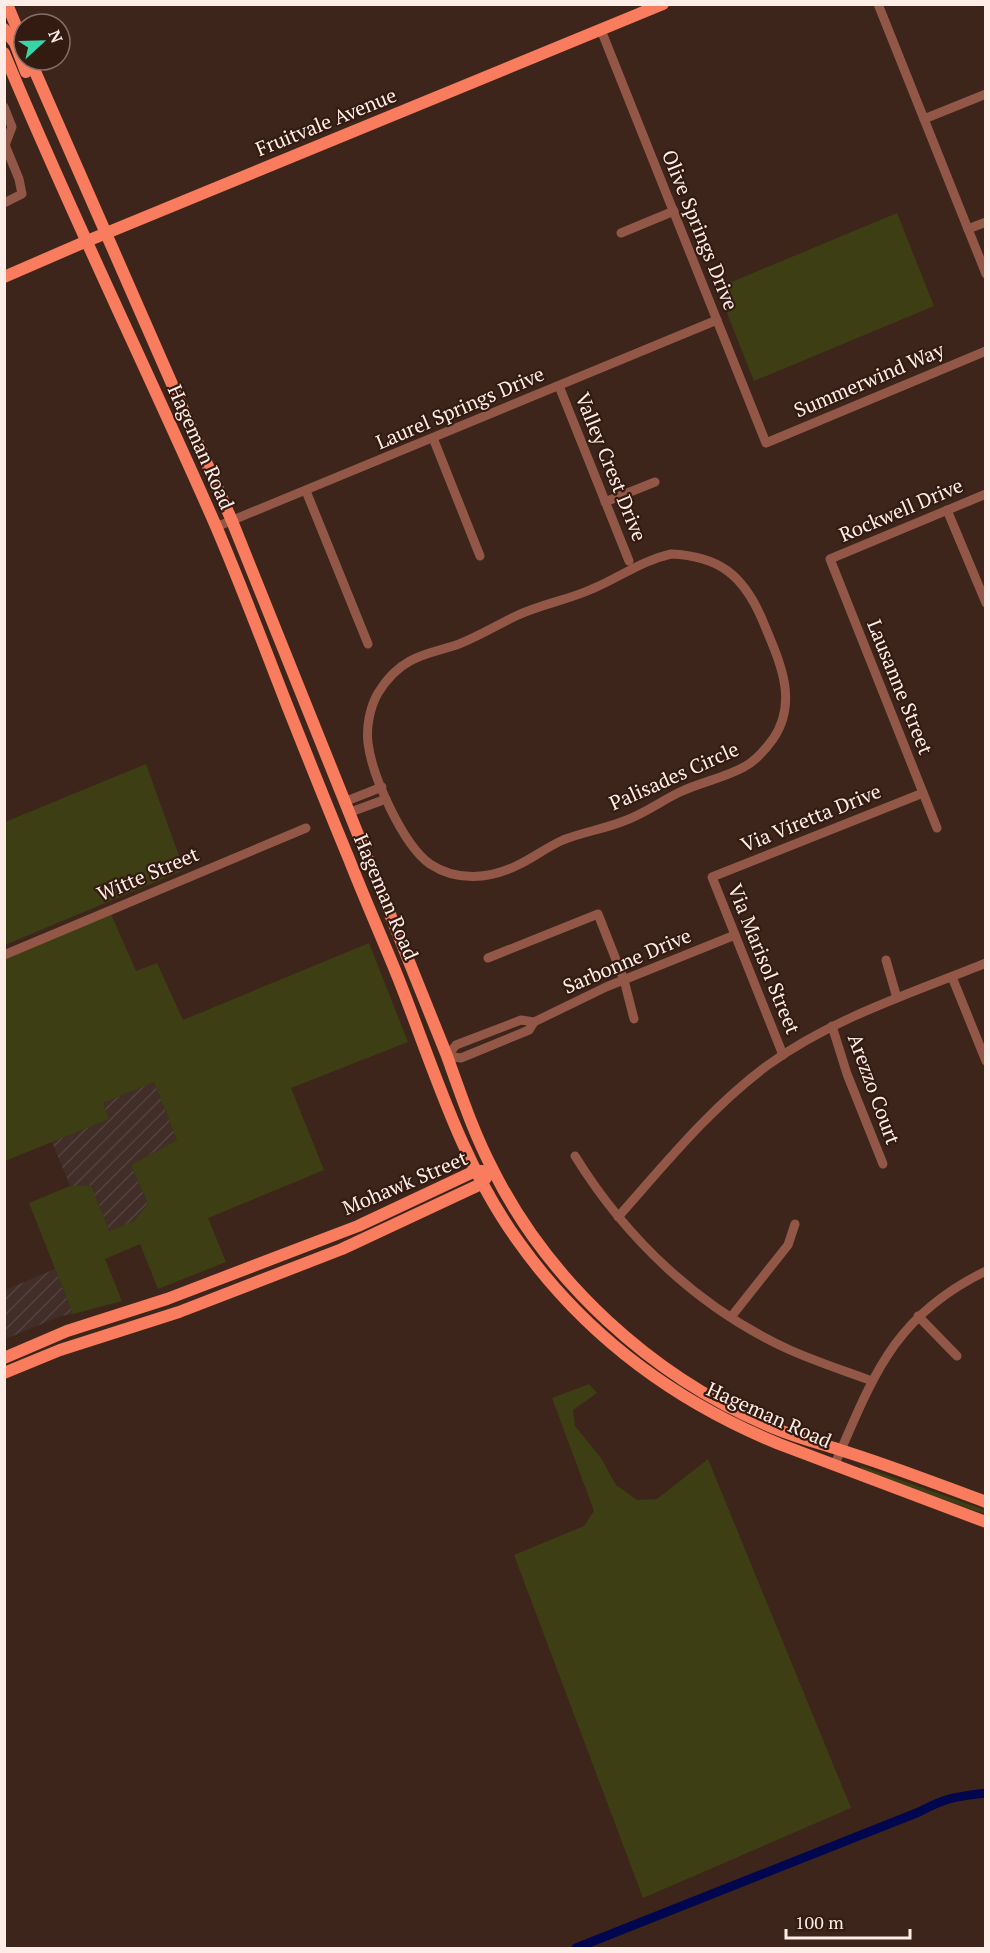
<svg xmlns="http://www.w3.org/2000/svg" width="990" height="1953" viewBox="0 0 990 1953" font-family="'PT Serif',serif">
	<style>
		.industrial { fill: url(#industrial-furrows) }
		.green { fill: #3d3e13 }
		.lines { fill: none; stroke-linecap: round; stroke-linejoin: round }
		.canal { stroke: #00074f; stroke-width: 9 }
		.minor { stroke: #935747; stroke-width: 9 }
		.major { stroke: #f87c5d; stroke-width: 12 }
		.labels { text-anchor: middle; stroke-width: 4.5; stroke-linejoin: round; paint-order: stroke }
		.street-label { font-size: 20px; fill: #feede7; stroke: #331b12 }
	</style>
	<defs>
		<pattern id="industrial-furrows" width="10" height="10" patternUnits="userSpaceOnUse" patternTransform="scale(1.5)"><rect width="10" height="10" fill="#412e28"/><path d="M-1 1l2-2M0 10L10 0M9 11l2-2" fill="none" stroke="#54423d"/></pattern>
	</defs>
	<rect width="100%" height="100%" fill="#3d251b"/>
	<g class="industrial">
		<polygon points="154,1082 177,1140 131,1165 148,1204 134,1221 109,1231 91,1185 70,1186 52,1142 109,1119 103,1103"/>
		<polygon points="55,1269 73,1314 61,1316 8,1338 5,1336 5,1290"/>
	</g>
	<g class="green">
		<polygon points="897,213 934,306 754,381 717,288"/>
		<polygon points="146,764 184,870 5,945 5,822"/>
		<polygon points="111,914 136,971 157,963 183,1020 369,943 408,1042 291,1088 324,1170 208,1218 226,1262 158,1289 140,1244 105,1259 122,1301 73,1314 29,1203 70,1186 91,1185 109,1231 134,1221 148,1204 131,1165 177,1140 154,1082 103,1103 109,1119 5,1161 5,959"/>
		<polygon points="589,1384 597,1393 573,1410 575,1426 601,1458 616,1485 637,1500 657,1499 708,1459 851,1808 643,1898 514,1555 584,1526 594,1511 552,1398"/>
		<polygon points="861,1466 985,1510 985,1514 873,1475 861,1468"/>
	</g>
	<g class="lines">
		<path class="canal" d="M 576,1948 L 919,1812 C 947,1797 955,1797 986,1793"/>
		<g class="minor">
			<polyline points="878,4 986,274"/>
			<polyline points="601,30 766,443 986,351"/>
			<polyline points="4,107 12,127 5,145 19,179 22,194 4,203"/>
			<polyline points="924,119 986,94"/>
			<polyline points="968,229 986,222"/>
			<polyline points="621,233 674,211"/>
			<polyline points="559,386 629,561"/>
			<polyline points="433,438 480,556"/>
			<polyline points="306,491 368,644"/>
			<polyline points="605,502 655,482"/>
			<polyline points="947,510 986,603"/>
			<polyline points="216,527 717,320"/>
			<path d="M 671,554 C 719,556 743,575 762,619 C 778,658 800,700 773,739 C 765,750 756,761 744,767 C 724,778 701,782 680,792 C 661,801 644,814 624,821 C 604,829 583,832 563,840 C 547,847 533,858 518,865 C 490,879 457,882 430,864 C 403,845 372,776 368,743 C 366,727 370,707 378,693 C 386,680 397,668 410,661 C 426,652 443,650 459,644 C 479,636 497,625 516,616 C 541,604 568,600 592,589 C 621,577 640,561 671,554 Z"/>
			<polyline points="344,802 382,787"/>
			<polyline points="348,813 386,799"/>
			<polyline points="937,828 830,559 986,494"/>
			<polyline points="4,955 306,828"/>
			<polyline points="488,958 598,914 624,980 634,1019"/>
			<polyline points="886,960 897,998"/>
			<polyline points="952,977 986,1061"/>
			<polyline points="832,1026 847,1074 883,1164"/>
			<polyline points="783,1055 712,877 923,793"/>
			<polyline points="447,1056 461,1058 529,1030 534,1022 606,987 735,935"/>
			<polyline points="447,1056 456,1045 521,1020 534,1022"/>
			<path d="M 575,1156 C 627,1240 700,1309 790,1350 C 817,1362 845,1371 872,1381"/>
			<path d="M 618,1217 C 665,1164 710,1108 768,1065 C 833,1018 912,993 986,963"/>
			<polyline points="918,1316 957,1356"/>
			<polyline points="731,1317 788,1245 795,1224"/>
			<path d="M 834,1466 C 873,1377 893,1316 986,1271"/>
		</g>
		<g class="major">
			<polyline points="7,4 24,45"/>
			<polyline points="4,29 15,43 26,72"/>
			<path d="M 4,53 C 70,212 146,367 215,524 C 240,582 262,641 285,700 C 306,753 327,806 349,859 C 365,900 383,940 399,980 C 434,1069 461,1162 518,1241 C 584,1334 674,1401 779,1444 L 986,1522"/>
			<path d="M 30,60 L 232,521 L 447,1056 C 461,1095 474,1134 493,1170 C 549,1282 652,1376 767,1425 C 791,1436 816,1442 840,1450 C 889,1465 937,1484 986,1502"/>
			<polyline points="4,277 87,241 663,4"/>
			<polyline points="4,1358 67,1331 167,1299 358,1226 475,1171 483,1171"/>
			<polyline points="4,1373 60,1350 179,1312 342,1249 481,1184 486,1178"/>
		</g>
	</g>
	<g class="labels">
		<g class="street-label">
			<text transform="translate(326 122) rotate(-22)" y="7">Fruitvale Avenue</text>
			<text transform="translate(700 230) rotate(68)" y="7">Olive Springs Drive</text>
			<text transform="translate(869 380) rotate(-23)" y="7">Summerwind Way</text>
			<text transform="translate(460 408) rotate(-23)" y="7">Laurel Springs Drive</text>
			<text transform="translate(201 447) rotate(66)" y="7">Hageman Road</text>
			<text transform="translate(611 467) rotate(68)" y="7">Valley Crest Drive</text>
			<text transform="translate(901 510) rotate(-23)" y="7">Rockwell Drive</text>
			<text transform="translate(900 687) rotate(68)" y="7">Lausanne Street</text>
			<text transform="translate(674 776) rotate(-24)" y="7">Palisades Circle</text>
			<text transform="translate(811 818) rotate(-22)" y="7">Via Viretta Drive</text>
			<text transform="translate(148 874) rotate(-23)" y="7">Witte Street</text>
			<text transform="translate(386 897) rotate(67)" y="7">Hageman Road</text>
			<text transform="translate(764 959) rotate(68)" y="7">Via Marisol Street</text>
			<text transform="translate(627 961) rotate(-23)" y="7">Sarbonne Drive</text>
			<text transform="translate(874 1089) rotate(70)" y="7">Arezzo Court</text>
			<text transform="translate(405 1183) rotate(-23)" y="7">Mohawk Street</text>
			<text transform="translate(769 1415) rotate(24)" y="7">Hageman Road</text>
		</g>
	</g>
	<rect width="990" height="1953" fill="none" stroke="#feede7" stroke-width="12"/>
	<g transform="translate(42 42) rotate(68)"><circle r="28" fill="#331b12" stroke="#846f67" stroke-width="1.5"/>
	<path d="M0-4.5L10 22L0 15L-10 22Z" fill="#38d4a6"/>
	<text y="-9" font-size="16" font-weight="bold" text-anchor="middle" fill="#feede7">N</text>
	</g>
	<path d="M786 1929v9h124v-9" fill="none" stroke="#feede7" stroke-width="3"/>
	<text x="795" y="1929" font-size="18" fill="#feede7" stroke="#331b12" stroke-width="4.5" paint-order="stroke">100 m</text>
</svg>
